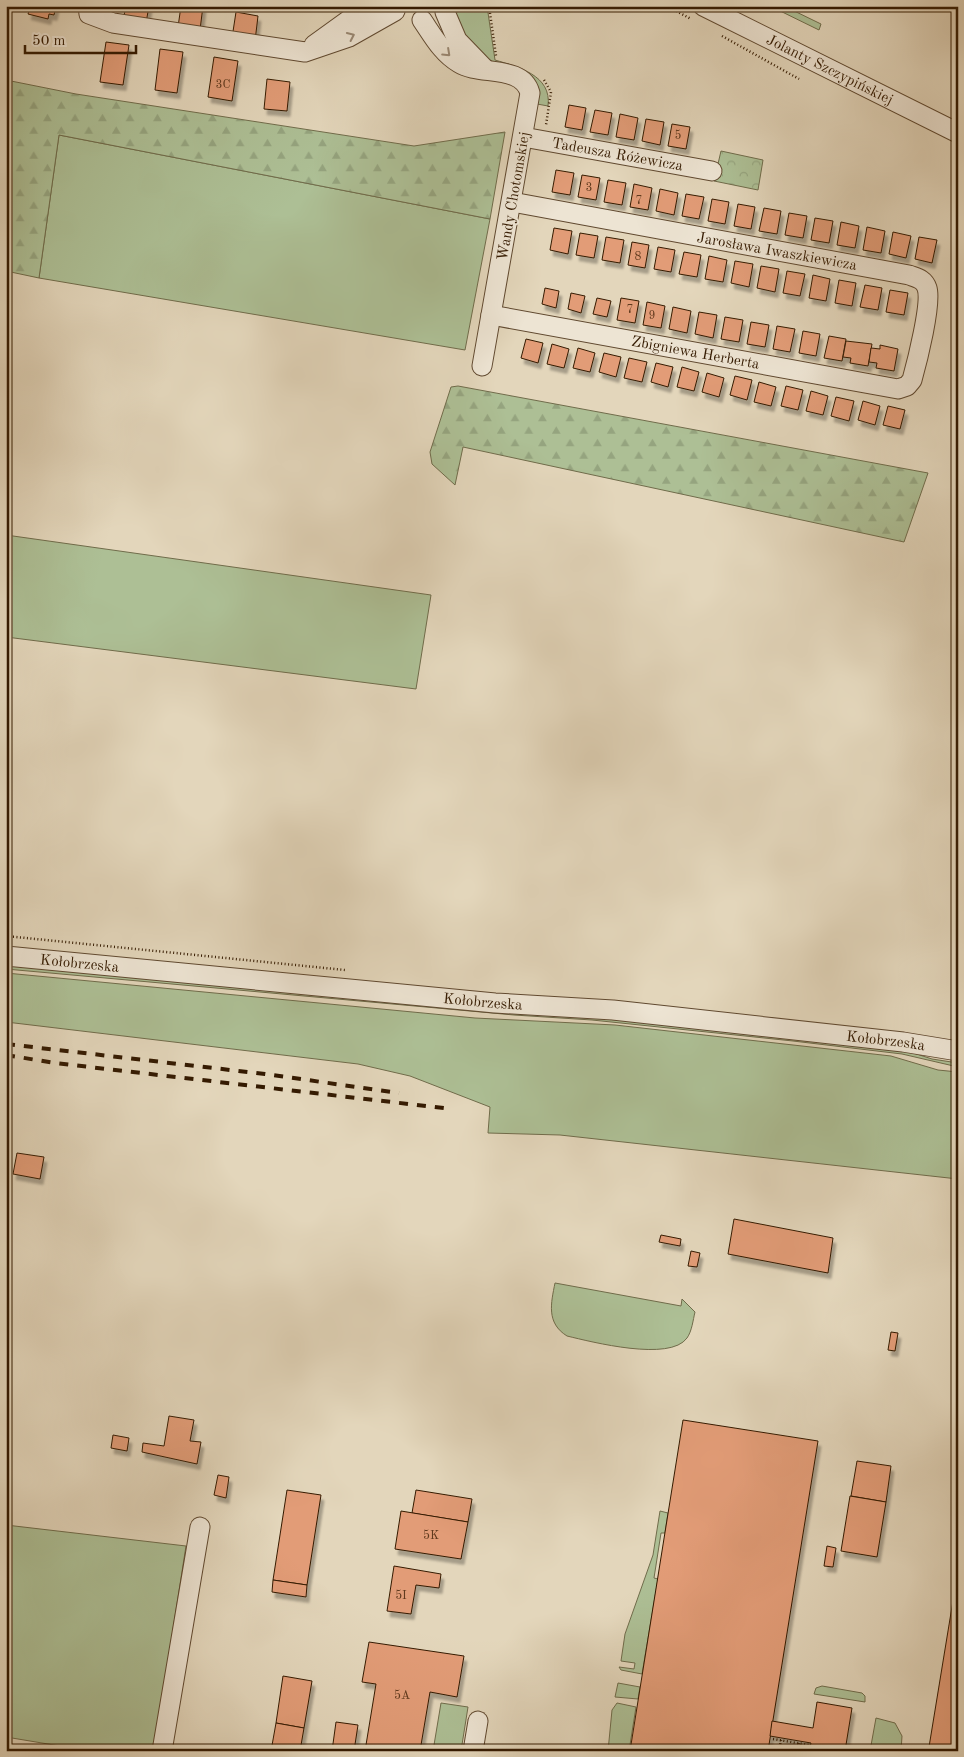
<svg xmlns="http://www.w3.org/2000/svg" width="964" height="1757" viewBox="0 0 964 1757" font-family="'Old Standard TT',serif">
	<style>
		.grass { fill: #adbf95; stroke: #706c4b }
		.forest { fill: url(#forest-firs); stroke: #706c4b }
		.park { fill: url(#park-crowns); stroke: #706c4b }
		.building { fill: #e29c77; stroke: #341a01; filter: url(#shadow) }
		.lines { fill: none; stroke-linecap: round; stroke-linejoin: round }
		.minor-casing { stroke: #604930; stroke-width: 21 }
		.path { stroke: #341a01; stroke-width: 2.5; stroke-dasharray: 1 2.5; stroke-linecap: butt }
		.minor { stroke: #ede4d3; stroke-width: 19 }
		.rail { stroke: #341a01; stroke-width: 4; stroke-dasharray: 9 9; stroke-linecap: butt }
		.oneway { stroke: #9a8974 }
		.labels { text-anchor: middle; stroke-width: 4; stroke-linejoin: round; paint-order: stroke }
		.number-label { font-size: 12px; fill: #603a1e }
		.street-label { font-size: 15px; fill: #341a01; stroke: #ede4d3 }
	</style>
	<defs>
		<pattern id="forest-firs" width="22" height="20" patternUnits="userSpaceOnUse" patternTransform="scale(1.25)"><rect width="22" height="20" fill="#adbf95"/><path d="M5 1l3.5 6h-7zM16 11l3.5 6h-7z" fill="#95a47f"/></pattern>
		<pattern id="park-crowns" width="20" height="18" patternUnits="userSpaceOnUse" patternTransform="scale(1.25)"><rect width="20" height="18" fill="#adbf95"/><path d="M2 6a3 3 0 1 1 6 0M12 15a3 3 0 1 1 6 0" fill="none" stroke="#95a47f"/></pattern>
		<filter id="shadow"><feDropShadow dx="3" dy="5.5" stdDeviation="1" flood-color="#0004"/></filter>
	</defs>
	<rect width="100%" height="100%" fill="#e3d6bb"/>
	<filter id="stains"><feTurbulence type="fractalNoise" baseFrequency=".004" numOctaves="4"/><feColorMatrix values="0 0 0 0 .2 0 0 0 0 .09 0 0 0 0 .02 0 0 0 .5 -.17"/></filter>
	<radialGradient id="worn" r=".72"><stop offset=".6" stop-color="#630" stop-opacity="0"/><stop offset="1" stop-color="#630" stop-opacity=".3"/></radialGradient>
	<g class="grass">
		<path d="M 459,6 L 487,6 L 495,60 C 518,67 552,75 548,106 L 537,104 L 499,65 L 470,49 L 455,18 Z"/>
		<polygon points="770,6 784,6 821,24 819,30"/>
		<polygon points="59,135 490,219 465,350 39,278"/>
		<polygon points="6,535 431,595 416,689 6,637"/>
		<polygon points="6,964 567,1014 904,1050 932,1059 958,1063 958,1067 902,1054 793,1041 592,1020 514,1015 6,969"/>
		<polygon points="6,973 475,1018 615,1025 891,1056 938,1070 958,1072 958,1179 560,1135 488,1133 490,1107 410,1076 358,1064 6,1022"/>
		<path d="M 555,1283 L 681,1306 L 682,1299 L 695,1312 C 693,1320 692,1331 687,1338 C 670,1362 592,1342 567,1336 C 546,1323 551,1303 555,1283 Z"/>
		<polygon points="660,1511 668,1513 665,1533 661,1533 654,1578 658,1579 642,1674 621,1670 619,1667 634,1669 635,1663 621,1661 625,1634 653,1555"/>
		<polygon points="6,1525 186,1546 154,1751 90,1751 6,1737"/>
		<polygon points="618,1683 640,1687 638,1699 615,1697"/>
		<polygon points="822,1686 862,1693 865,1696 865,1702 814,1694 816,1688"/>
		<polygon points="441,1703 468,1707 461,1751 433,1751"/>
		<polygon points="617,1703 636,1707 629,1751 608,1751 612,1710"/>
		<polygon points="876,1718 895,1723 902,1736 901,1751 870,1751"/>
	</g>
	<g class="forest">
		<polygon points="6,80 76,94 414,146 505,132 490,219 59,135 39,278 6,271"/>
		<polygon points="458,386 928,473 904,542 463,447 455,485 432,464 430,452 451,387"/>
	</g>
	<polygon class="park" points="721,151 763,160 758,190 714,181"/>
	<g class="building">
		<polygon points="56,6 54,15 49,14 48,19 28,14 30,8 26,7"/>
		<polygon points="126,6 149,6 146,23 123,20"/>
		<polygon points="181,6 203,6 200,30 178,27"/>
		<polygon points="236,12 258,16 255,41 232,38"/>
		<polygon points="106,42 129,45 123,85 100,82"/>
		<polygon points="160,49 183,52 177,93 155,90"/>
		<polygon points="214,57 238,61 232,101 208,97"/>
		<polygon points="267,79 290,82 287,111 264,109"/>
		<polygon points="569,105 586,108 582,130 565,127"/>
		<polygon points="595,110 612,113 608,135 590,132"/>
		<polygon points="620,114 638,118 634,140 616,137"/>
		<polygon points="646,119 664,122 660,145 642,141"/>
		<polygon points="672,124 690,127 686,149 668,146"/>
		<polygon points="556,170 574,173 570,195 552,192"/>
		<polygon points="582,175 600,178 596,200 578,197"/>
		<polygon points="608,180 626,183 622,205 604,202"/>
		<polygon points="634,184 652,188 648,210 630,207"/>
		<polygon points="660,189 678,193 674,215 656,211"/>
		<polygon points="686,194 704,197 699,219 682,216"/>
		<polygon points="712,199 729,202 725,224 708,221"/>
		<polygon points="738,204 755,207 751,229 734,226"/>
		<polygon points="764,208 781,211 777,234 759,231"/>
		<polygon points="789,213 807,216 803,238 785,235"/>
		<polygon points="815,218 833,221 829,243 811,240"/>
		<polygon points="841,222 859,226 855,248 837,245"/>
		<polygon points="867,227 885,231 881,253 863,250"/>
		<polygon points="554,228 572,231 568,254 550,250"/>
		<polygon points="893,232 911,236 906,258 889,254"/>
		<polygon points="580,233 598,236 594,258 576,255"/>
		<polygon points="606,237 624,240 620,263 602,260"/>
		<polygon points="919,237 937,240 932,263 915,259"/>
		<polygon points="632,242 649,245 645,268 628,265"/>
		<polygon points="658,247 675,250 671,272 654,269"/>
		<polygon points="684,252 701,255 697,277 679,274"/>
		<polygon points="709,256 727,260 723,282 705,279"/>
		<polygon points="735,261 753,264 749,287 731,283"/>
		<polygon points="761,266 779,269 775,292 757,288"/>
		<polygon points="787,271 805,274 800,296 783,293"/>
		<polygon points="813,275 830,279 826,301 809,298"/>
		<polygon points="839,280 856,283 852,306 835,303"/>
		<polygon points="865,285 882,288 878,310 860,307"/>
		<polygon points="545,288 559,291 556,308 542,304"/>
		<polygon points="890,290 908,293 904,315 886,312"/>
		<polygon points="571,293 585,296 581,313 568,309"/>
		<polygon points="597,298 611,301 607,317 593,314"/>
		<polygon points="621,298 639,301 635,323 617,320"/>
		<polygon points="647,302 665,306 661,328 643,325"/>
		<polygon points="673,307 691,311 687,333 669,329"/>
		<polygon points="699,312 717,315 713,338 695,334"/>
		<polygon points="725,317 743,320 739,342 721,339"/>
		<polygon points="751,322 769,325 765,347 747,344"/>
		<polygon points="777,326 795,329 790,352 773,349"/>
		<polygon points="803,331 820,334 816,356 799,353"/>
		<polygon points="829,336 846,339 842,361 824,358"/>
		<polygon points="526,339 543,343 538,363 521,358"/>
		<polygon points="846,341 872,344 868,366 850,363 851,358 843,357"/>
		<polygon points="552,344 569,349 564,368 547,364"/>
		<polygon points="880,345 898,349 894,371 876,368 877,363 869,362 871,348 880,349"/>
		<polygon points="578,348 595,353 590,372 573,368"/>
		<polygon points="604,353 621,357 616,377 599,372"/>
		<polygon points="629,358 647,362 642,382 624,378"/>
		<polygon points="656,363 673,367 668,387 651,382"/>
		<polygon points="682,367 699,372 694,391 677,387"/>
		<polygon points="707,373 724,378 719,397 702,392"/>
		<polygon points="735,376 752,380 747,400 730,395"/>
		<polygon points="759,382 776,387 771,406 754,402"/>
		<polygon points="786,386 803,390 798,410 781,406"/>
		<polygon points="811,391 828,396 823,415 806,411"/>
		<polygon points="836,397 854,401 849,421 831,416"/>
		<polygon points="863,401 880,406 875,425 858,420"/>
		<polygon points="888,406 905,410 900,429 883,425"/>
		<polygon points="17,1153 44,1157 40,1179 13,1174"/>
		<polygon points="734,1219 833,1238 828,1273 728,1254"/>
		<polygon points="661,1235 681,1239 680,1246 659,1242"/>
		<polygon points="691,1251 700,1253 697,1267 688,1266"/>
		<polygon points="891,1332 898,1333 895,1351 888,1350"/>
		<polygon points="169,1416 194,1420 190,1441 201,1442 197,1464 142,1452 143,1443 164,1446"/>
		<polygon points="683,1420 818,1441 768,1751 630,1751"/>
		<polygon points="113,1435 129,1438 127,1451 111,1448"/>
		<polygon points="857,1461 891,1466 886,1502 851,1496"/>
		<polygon points="218,1475 229,1477 226,1498 214,1495"/>
		<polygon points="287,1490 321,1495 307,1585 273,1580"/>
		<polygon points="416,1490 472,1499 468,1522 412,1513"/>
		<polygon points="850,1496 886,1502 877,1557 841,1551"/>
		<polygon points="401,1511 468,1522 461,1559 395,1549"/>
		<polygon points="827,1546 836,1548 833,1567 824,1566"/>
		<polygon points="394,1566 441,1574 439,1588 416,1585 411,1614 387,1611"/>
		<polygon points="958,1570 958,1751 951,1751 929,1747"/>
		<polygon points="273,1580 307,1585 306,1597 272,1592"/>
		<polygon points="369,1642 464,1656 457,1697 430,1692 420,1751 365,1751 376,1684 362,1682"/>
		<polygon points="283,1676 312,1681 304,1728 276,1723"/>
		<polygon points="817,1702 852,1708 845,1751 809,1751 811,1743 770,1736 772,1721 813,1728"/>
		<polygon points="336,1722 358,1725 354,1751 332,1751"/>
		<polygon points="276,1723 304,1728 300,1751 271,1751"/>
	</g>
	<g class="lines">
		<defs>
			<g id="minor">
				<polyline points="88,6 89,14 113,23 305,52 349,37 395,11"/>
				<path id="s1" d="M 703,6 L 958,133"/>
				<polyline points="445,12 457,40 485,69"/>
				<path d="M 422,20 C 433,36 442,53 459,63 C 479,76 522,64 530,93 L 482,366"/>
				<polyline points="314,45 368,6"/>
				<path id="s2" d="M 523,137 L 712,171"/>
				<path id="s3" d="M 491,315 L 898,389 L 907,386 L 912,380 C 917,362 932,303 927,288 C 924,279 917,278 909,275 L 512,202"/>
				<path id="s4" d="M 6,956 L 495,1003 L 613,1010 L 903,1042 L 958,1051"/>
				<polyline points="162,1751 200,1527"/>
				<polyline points="473,1751 478,1721"/>
			</g>
		</defs>
		<use href="#minor" class="minor-casing"/>
		<g class="path">
			<polyline points="489,6 496,56"/>
			<polyline points="667,6 691,19"/>
			<polyline points="722,36 799,79"/>
			<polyline points="544,80 551,92 546,125"/>
			<polyline points="6,936 345,970"/>
			<polyline points="773,1739 809,1745"/>
			<polyline points="779,1751 781,1740"/>
			<polyline points="798,1751 799,1743"/>
		</g>
		<use href="#minor" class="minor"/>
		<g class="rail">
			<polyline points="6,1044 265,1074 399,1093"/>
			<polyline points="6,1055 55,1063 452,1109"/>
		</g>
	</g>
	<defs><path id="oneway-chevron" d="M-2-3.5L2.5 0L-2 3.5" fill="none" stroke-width="1.6" stroke-linecap="round" stroke-linejoin="round" transform="scale(1.25)"/></defs>
	<g class="oneway">
		<use href="#oneway-chevron" transform="translate(351 36) rotate(-25)"/>
		<use href="#oneway-chevron" transform="translate(447 53) rotate(43)"/>
	</g>
	<g class="labels">
		<g class="number-label">
			<text x="223" y="88">3C</text>
			<text x="678" y="139">5</text>
			<text x="589" y="191">3</text>
			<text x="639" y="204">7</text>
			<text x="638" y="260">8</text>
			<text x="630" y="313">7</text>
			<text x="652" y="319">9</text>
			<text x="431" y="1539">5K</text>
			<text x="401" y="1599">5I</text>
			<text x="402" y="1699">5A</text>
		</g>
		<g class="street-label">
			<text dy="5" stroke="none"><textPath href="#s1" startOffset="142">Jolanty Szczypińskiej</textPath></text>
			<text dy="5" stroke="none"><textPath href="#s2" startOffset="96">Tadeusza Różewicza</textPath></text>
			<text transform="translate(513 196) rotate(-80)" y="5">Wandy Chotomskiej</text>
			<text transform="translate(777 251) rotate(10)" y="5">Jarosława Iwaszkiewicza</text>
			<text dy="5" stroke="none"><textPath href="#s3" startOffset="208">Zbigniewa Herberta</textPath></text>
			<text dy="5" stroke="none"><textPath href="#s4" startOffset="74">Kołobrzeska</textPath></text>
			<text dy="5" stroke="none"><textPath href="#s4" startOffset="479">Kołobrzeska</textPath></text>
			<text dy="5" stroke="none"><textPath href="#s4" startOffset="884">Kołobrzeska</textPath></text>
		</g>
	</g>
	<rect width="964" height="1757" fill="none" stroke="#e3d6bb" stroke-width="25"/>
	<rect x="8" y="8" width="949" height="1742" fill="none" stroke="#341a01" stroke-width="2.5"/>
	<rect x="12" y="12" width="939" height="1732" fill="none" stroke="#341a01"/>
	<path d="M25 45v8h111v-8" fill="none" stroke="#341a01" stroke-width="2.5"/>
	<text x="32" y="45" font-size="15" fill="#341a01" stroke="#ede4d3" stroke-width="4" paint-order="stroke">50 m</text>
	<rect width="100%" height="100%" filter="url(#stains)"/>
	<rect width="100%" height="100%" fill="url(#worn)"/>
</svg>
